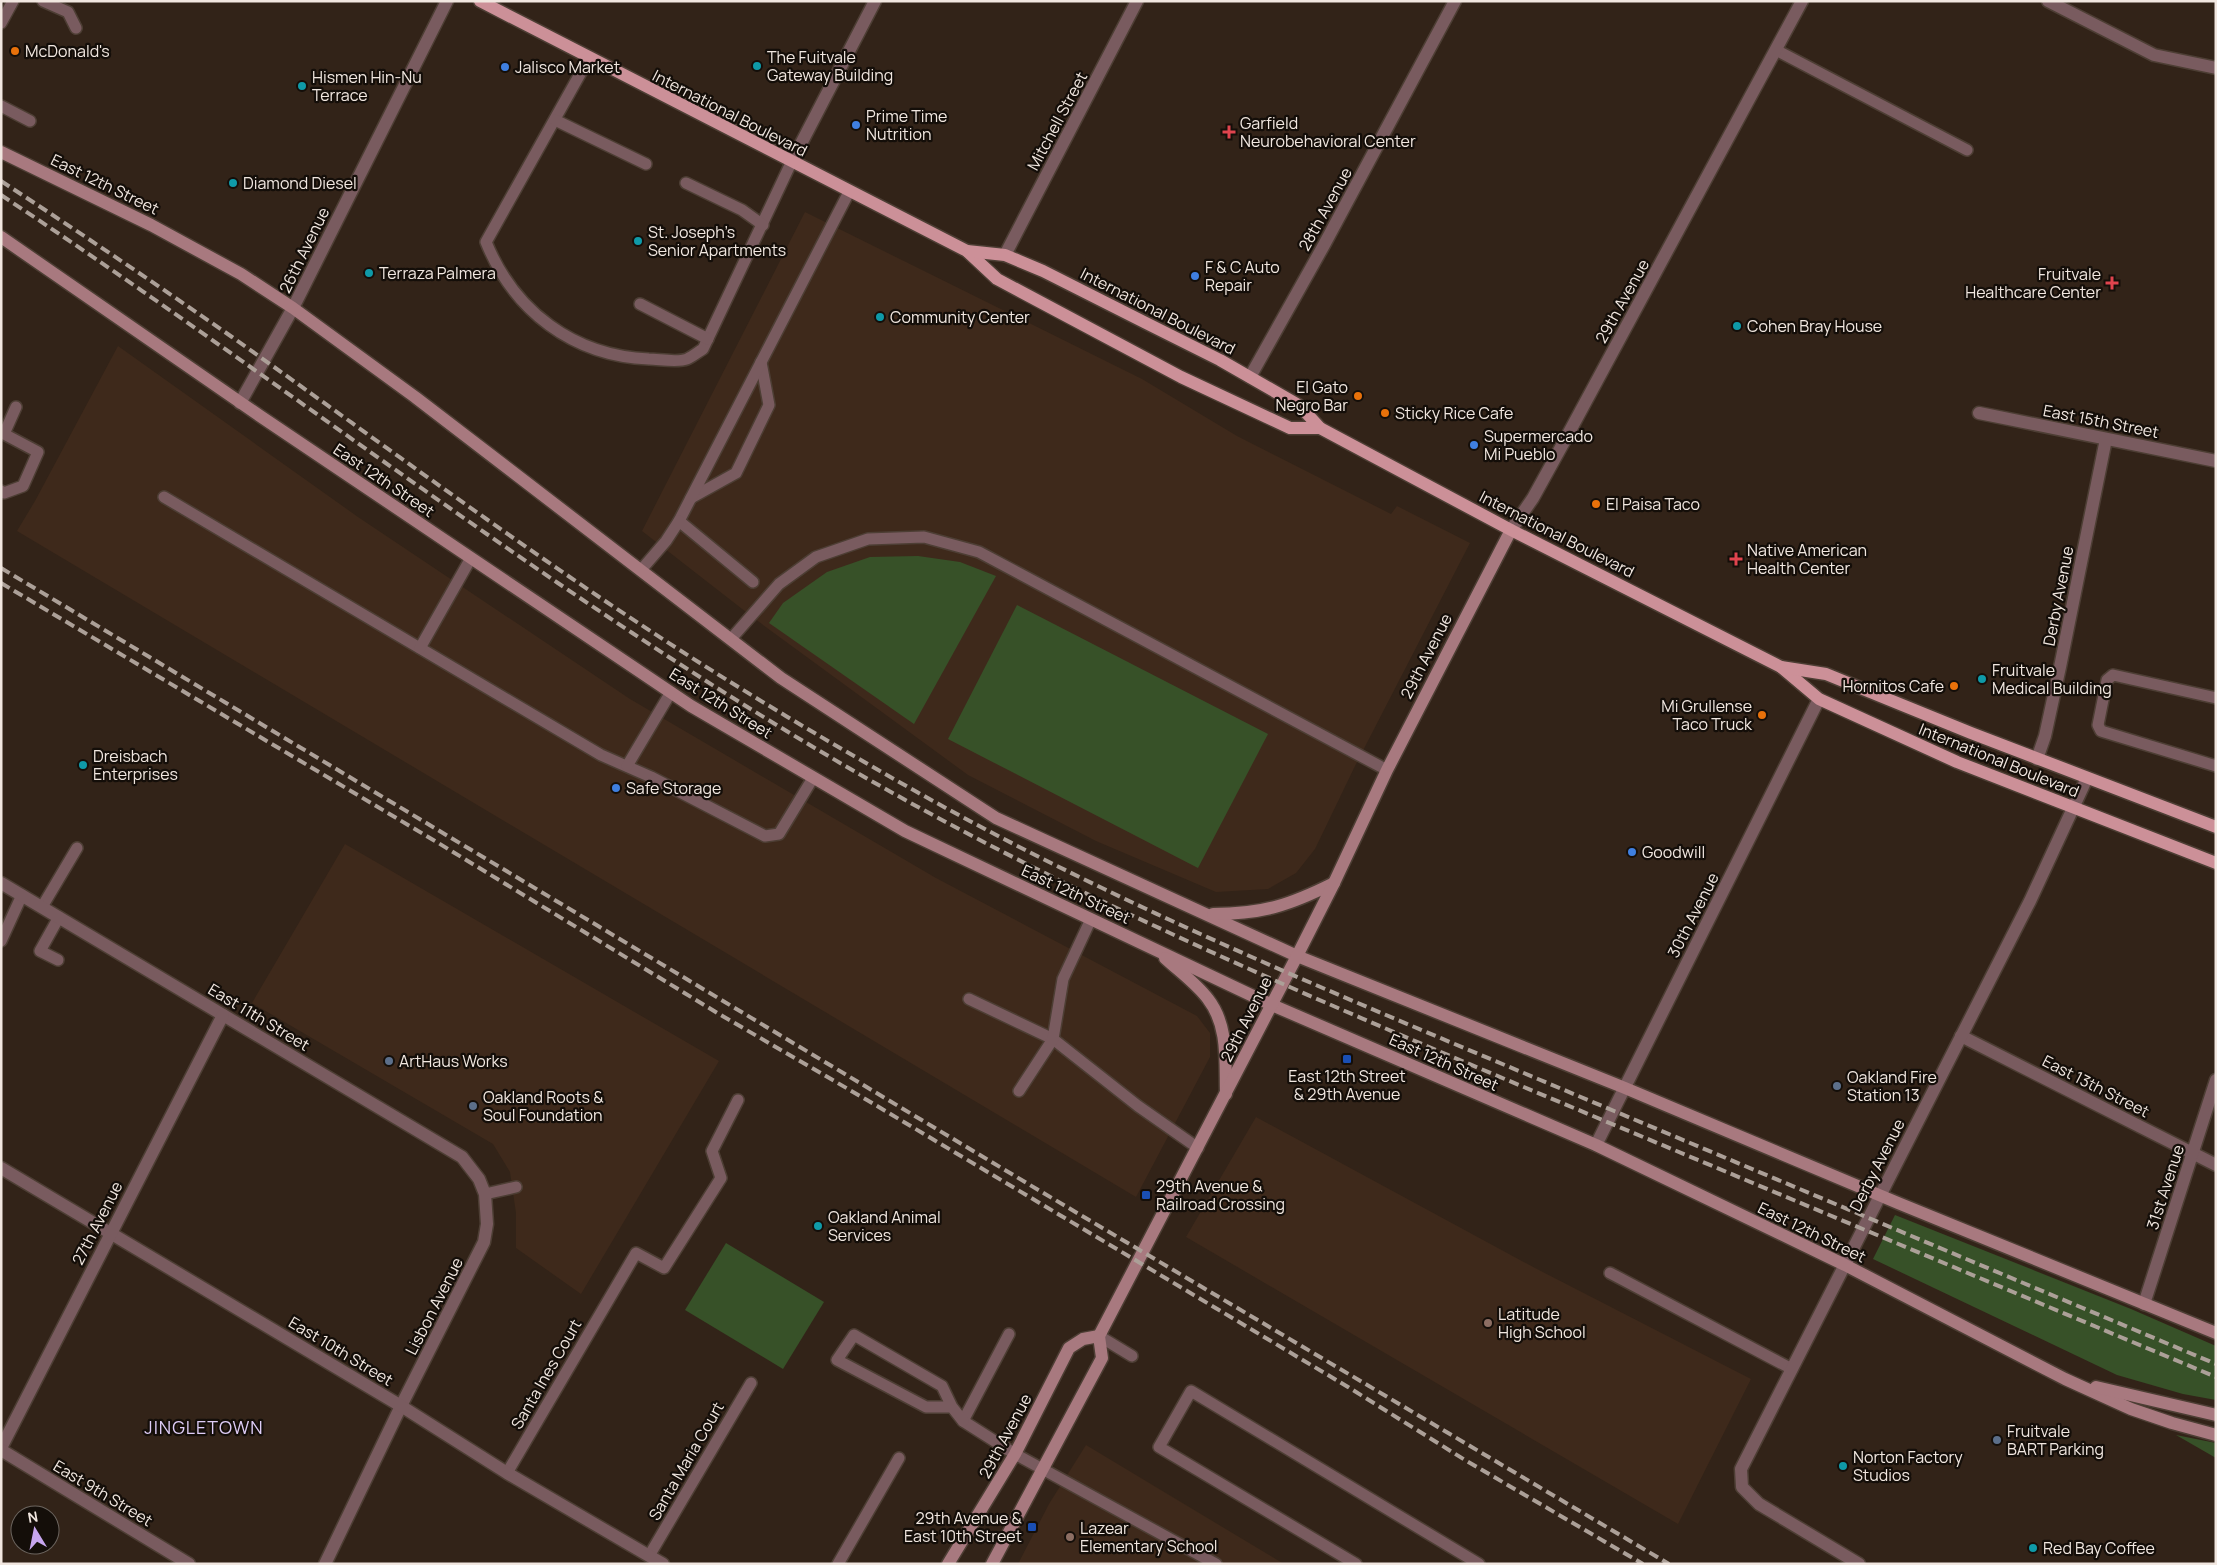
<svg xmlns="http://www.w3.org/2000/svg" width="2217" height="1565" viewBox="0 0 2217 1565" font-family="Manrope,sans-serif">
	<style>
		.built { fill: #3e291b }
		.green { fill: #375128 }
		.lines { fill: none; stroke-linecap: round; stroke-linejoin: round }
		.service-casing { stroke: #4d3e34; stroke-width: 14 }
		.minor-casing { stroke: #4d3e34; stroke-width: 15 }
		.secondary-casing { stroke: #4d3e34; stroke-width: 15 }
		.primary-casing { stroke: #4d3e34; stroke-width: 15 }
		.service { stroke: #795b5f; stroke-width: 11 }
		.minor { stroke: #795b5f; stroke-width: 12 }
		.secondary { stroke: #a8797f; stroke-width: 12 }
		.primary { stroke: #cc9098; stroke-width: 12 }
		.rail { stroke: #aca098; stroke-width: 4; stroke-dasharray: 10 5; stroke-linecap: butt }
		.food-dot { fill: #e8710a; stroke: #140e09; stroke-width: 2 }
		.culture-dot { fill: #0f9aa8; stroke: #140e09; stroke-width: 2 }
		.shop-dot { fill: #3f7fe0; stroke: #140e09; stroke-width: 2 }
		.health-dot { fill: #e0444e; stroke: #140e09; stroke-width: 2 }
		.transit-dot { fill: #1a4fb4; stroke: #140e09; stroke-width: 2 }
		.service-dot { fill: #5c6f8a; stroke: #140e09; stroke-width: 2 }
		.education-dot { fill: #8d6e63; stroke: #140e09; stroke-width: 2 }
		.labels { text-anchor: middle; stroke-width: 4.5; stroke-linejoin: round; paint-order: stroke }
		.poi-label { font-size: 16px; fill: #f1e7e0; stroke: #140e09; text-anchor: start }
		.street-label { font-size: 16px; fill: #f1e7e0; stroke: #140e09 }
		.neighbourhood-label { font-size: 18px; letter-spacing: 1px; fill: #deccf6; stroke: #140e09 }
	</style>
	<rect width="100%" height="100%" fill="#322318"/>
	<g class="built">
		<polygon points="805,212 1142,379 1237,436 1391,514 1397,506 1470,543 1355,766 1315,849 1296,873 1268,889 1216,892 1096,841 968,775 755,619 642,531"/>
		<polygon points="118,346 358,517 630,699 936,878 1197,1016 1210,1033 1210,1057 1136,1197 17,531 35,501"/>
		<polygon points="345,844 719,1061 581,1294 516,1248 516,1213 510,1172 493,1144 252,1003"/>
		<polygon points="1256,1117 1535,1268 1751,1379 1678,1524 1186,1237"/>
		<polygon points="1086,1445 1284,1564 1018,1564 1049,1504"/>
	</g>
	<g class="green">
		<polygon points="918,556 960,562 996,576 914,724 769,623 783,603 827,572 870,557"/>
		<polygon points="1017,605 1268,734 1198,868 948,739"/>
		<polygon points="1895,1215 2131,1309 2216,1346 2216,1400 2183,1394 2117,1375 1873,1259"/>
		<polygon points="726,1243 824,1302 783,1369 685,1310"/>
		<polygon points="2176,1435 2216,1443 2216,1458"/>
	</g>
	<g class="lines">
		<defs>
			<g id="service">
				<polyline points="43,1 68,12 76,28"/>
				<polyline points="1,23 13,1"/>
				<polyline points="1776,50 1967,150"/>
				<path d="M 589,58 L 486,242 C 514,311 573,356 649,359 C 659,359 677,363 687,359 C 692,357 698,352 703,349 L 791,163"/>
				<polyline points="1,106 30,121"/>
				<polyline points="555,120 646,164"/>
				<polyline points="686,183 742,210 763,225"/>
				<polyline points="640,304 708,339"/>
				<polyline points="1,491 4,493 23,486 38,452 4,434 16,407"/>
				<polyline points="164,497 601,755 651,777 765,836 779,834 813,778"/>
				<polyline points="691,498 736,473 769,405 761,362"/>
				<polyline points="679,521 849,192"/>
				<polyline points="641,570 666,541 679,521 753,582"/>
				<polyline points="731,639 779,584 816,557 868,539 924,537 979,552 1387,770"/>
				<polyline points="420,648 471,558"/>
				<polyline points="2216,698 2113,675 2107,680 2098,725 2101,731 2216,766"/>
				<polyline points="627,766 671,692"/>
				<polyline points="42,907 77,848"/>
				<polyline points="1,941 22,895"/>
				<polyline points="58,960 40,951 59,917"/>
				<polyline points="969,999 1053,1039 1138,1106 1198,1148"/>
				<polyline points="1019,1091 1053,1039 1063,979 1091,919"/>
				<polyline points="485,1194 516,1187"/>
				<polyline points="1610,1273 1792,1369"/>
				<polyline points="1009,1334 963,1421 1015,1454 1216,1564"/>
				<polyline points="1099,1336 1132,1356"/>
				<polyline points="952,1407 926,1407 837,1360 854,1335 942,1386 952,1407 963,1421"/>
				<polyline points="507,1473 636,1253 664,1268 721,1178 712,1151 738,1100"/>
				<polyline points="649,1556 751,1383"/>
				<polyline points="838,1564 899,1458"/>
				<polyline points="1356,1564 1159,1447 1191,1391 1479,1564"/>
			</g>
			<g id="minor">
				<polyline points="2048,1 2154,55 2216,68"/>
				<polyline points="791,163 875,1"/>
				<polyline points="1005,255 1137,1"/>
				<polyline points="1250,377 1324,245 1455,1"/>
				<polyline points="240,403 293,308 447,1"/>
				<polyline points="1979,413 2216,461"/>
				<polyline points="1511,530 1533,498 1565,440 1802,1"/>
				<polyline points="2037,759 2045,736 2060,667 2106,439"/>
				<polyline points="1,883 462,1157 479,1179 485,1194 487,1224 484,1242 401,1406 325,1564"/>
				<polyline points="1961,1036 2216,1165"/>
				<polyline points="1596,1145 1819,699"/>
				<polyline points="1,1168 401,1406 507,1473 663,1564"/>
				<polyline points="2144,1304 2216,1080"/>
				<polyline points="1,1448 223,1015"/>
				<polyline points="1,1450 189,1564"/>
				<polyline points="1859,1564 1759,1504 1742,1487 1741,1469 2030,901 2087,778"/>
			</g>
			<g id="secondary">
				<polyline points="1,152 151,225 241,274 293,308 415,397 781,678 996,818 1297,956 1625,1088 1898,1203 2216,1333"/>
				<polyline points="1,237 260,416 691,706 905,831 1272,1005 1596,1145 1845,1265 2065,1379 2131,1409 2172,1423 2216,1435"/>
				<path d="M 1213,914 C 1263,914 1290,905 1334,883"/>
				<path d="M 1165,958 C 1179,971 1197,984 1208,999 C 1229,1026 1225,1062 1226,1094"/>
				<polyline points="2096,1387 2216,1415"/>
				<polyline points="948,1564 1015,1454 1069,1348 1083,1339 1099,1336"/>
				<polyline points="992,1564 1102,1358 1099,1336 1297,956 1334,883 1387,770 1511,530"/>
			</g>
			<g id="primary">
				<polyline points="480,1 967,251 997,279 1181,377 1290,428 1320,428"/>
				<polyline points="967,251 1005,255 1043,271 1144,322 1220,360 1300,406 1320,428 1511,530 1781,667 1819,699 1957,762 2216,863"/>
				<polyline points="1781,667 1826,674 1971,733 2216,827"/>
			</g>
		</defs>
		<use href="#service" class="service-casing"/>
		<use href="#minor" class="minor-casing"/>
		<use href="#secondary" class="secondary-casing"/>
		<use href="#primary" class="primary-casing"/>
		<use href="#service" class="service"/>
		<use href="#minor" class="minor"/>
		<use href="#secondary" class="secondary"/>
		<use href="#primary" class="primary"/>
		<g class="rail">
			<path d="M 1,181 C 79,232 156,284 232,337 C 387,447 539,561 700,663 C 771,708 844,751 917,792 C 1116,904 1329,991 1538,1079 C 1764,1174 1990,1269 2216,1364"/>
			<path d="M 1,195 C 308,398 595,630 918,807 C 1121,918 1336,1008 1550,1098 C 1772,1191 1994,1284 2216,1377"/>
			<polyline points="1,568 1030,1185 1669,1564"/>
			<polyline points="1,583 435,841 719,1014 867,1100 1348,1387 1465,1460 1643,1564"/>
		</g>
	</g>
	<g class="food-dot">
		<circle cx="15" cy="51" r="5"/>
		<circle cx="1358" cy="396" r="5"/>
		<circle cx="1385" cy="413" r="5"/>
		<circle cx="1596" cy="504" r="5"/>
		<circle cx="1954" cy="686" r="5"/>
		<circle cx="1762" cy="715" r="5"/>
	</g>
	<g class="culture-dot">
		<circle cx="757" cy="66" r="5"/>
		<circle cx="302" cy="86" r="5"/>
		<circle cx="233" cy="183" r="5"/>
		<circle cx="638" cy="241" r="5"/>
		<circle cx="369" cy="273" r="5"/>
		<circle cx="880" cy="317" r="5"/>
		<circle cx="1737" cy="326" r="5"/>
		<circle cx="1982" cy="679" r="5"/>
		<circle cx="83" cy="765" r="5"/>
		<circle cx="818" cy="1226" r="5"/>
		<circle cx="1843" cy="1466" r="5"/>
		<circle cx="2033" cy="1548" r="5"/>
	</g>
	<g class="shop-dot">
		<circle cx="505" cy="67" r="5"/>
		<circle cx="856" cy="125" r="5"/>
		<circle cx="1195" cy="276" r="5"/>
		<circle cx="1474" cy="445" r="5"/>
		<circle cx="616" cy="788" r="5"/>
		<circle cx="1632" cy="852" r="5"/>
	</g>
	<g class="health-dot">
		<path d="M1226.5 124.5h5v5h5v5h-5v5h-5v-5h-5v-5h5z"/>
		<path d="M2109.5 275.5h5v5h5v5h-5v5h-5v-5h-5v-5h5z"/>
		<path d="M1733.5 551.5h5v5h5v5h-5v5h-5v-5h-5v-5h5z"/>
	</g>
	<g class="transit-dot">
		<rect x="1342" y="1054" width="10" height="10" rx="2.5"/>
		<rect x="1141" y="1190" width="10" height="10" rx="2.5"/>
		<rect x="1027" y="1522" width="10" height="10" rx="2.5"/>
	</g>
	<g class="service-dot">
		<circle cx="389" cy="1061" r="5"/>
		<circle cx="1837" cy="1086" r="5"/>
		<circle cx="473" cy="1106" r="5"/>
		<circle cx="1997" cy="1440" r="5"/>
	</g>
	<g class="education-dot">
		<circle cx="1488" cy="1323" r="5"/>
		<circle cx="1070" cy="1537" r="5"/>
	</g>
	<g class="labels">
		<g class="poi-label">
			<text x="25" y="57">McDonald's</text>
			<text x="767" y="63">The Fuitvale<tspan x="767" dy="18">Gateway Building</tspan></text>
			<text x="515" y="73">Jalisco Market</text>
			<text x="312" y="83">Hismen Hin-Nu<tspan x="312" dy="18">Terrace</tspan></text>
			<text x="866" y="122">Prime Time<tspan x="866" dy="18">Nutrition</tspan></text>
			<text x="1240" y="129">Garfield<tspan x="1240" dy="18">Neurobehavioral Center</tspan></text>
			<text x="243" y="189">Diamond Diesel</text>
			<text x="648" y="238">St. Joseph’s<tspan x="648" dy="18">Senior Apartments</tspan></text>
			<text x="1205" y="273">F &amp; C Auto<tspan x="1205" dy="18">Repair</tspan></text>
			<text x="379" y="279">Terraza Palmera</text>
			<text x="2101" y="280" text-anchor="end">Fruitvale<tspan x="2101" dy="18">Healthcare Center</tspan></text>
			<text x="890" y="323">Community Center</text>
			<text x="1747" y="332">Cohen Bray House</text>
			<text x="1348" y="393" text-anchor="end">El Gato<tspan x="1348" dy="18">Negro Bar</tspan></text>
			<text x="1395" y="419">Sticky Rice Cafe</text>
			<text x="1484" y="442">Supermercado<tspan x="1484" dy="18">Mi Pueblo</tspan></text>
			<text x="1606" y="510">El Paisa Taco</text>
			<text x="1747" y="556">Native American<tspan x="1747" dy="18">Health Center</tspan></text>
			<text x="1992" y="676">Fruitvale<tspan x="1992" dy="18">Medical Building</tspan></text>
			<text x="1944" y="692" text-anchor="end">Hornitos Cafe</text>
			<text x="1752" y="712" text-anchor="end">Mi Grullense<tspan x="1752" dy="18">Taco Truck</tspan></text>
			<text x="93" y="762">Dreisbach<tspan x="93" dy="18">Enterprises</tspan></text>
			<text x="626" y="794">Safe Storage</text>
			<text x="1642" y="858">Goodwill</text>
			<text x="399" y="1067">ArtHaus Works</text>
			<text x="1347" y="1082" text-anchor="middle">East 12th Street<tspan x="1347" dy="18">&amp; 29th Avenue</tspan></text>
			<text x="1847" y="1083">Oakland Fire<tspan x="1847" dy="18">Station 13</tspan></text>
			<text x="483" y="1103">Oakland Roots &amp;<tspan x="483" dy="18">Soul Foundation</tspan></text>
			<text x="1156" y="1192">29th Avenue &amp;<tspan x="1156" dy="18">Railroad Crossing</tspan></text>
			<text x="828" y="1223">Oakland Animal<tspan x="828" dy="18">Services</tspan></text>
			<text x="1498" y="1320">Latitude<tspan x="1498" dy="18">High School</tspan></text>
			<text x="2007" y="1437">Fruitvale<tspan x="2007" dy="18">BART Parking</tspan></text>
			<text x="1853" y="1463">Norton Factory<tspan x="1853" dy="18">Studios</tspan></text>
			<text x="1022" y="1524" text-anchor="end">29th Avenue &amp;<tspan x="1022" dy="18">East 10th Street</tspan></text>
			<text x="1080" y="1534">Lazear<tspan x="1080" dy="18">Elementary School</tspan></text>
			<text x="2043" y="1554">Red Bay Coffee</text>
		</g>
		<g class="street-label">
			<text transform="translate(730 113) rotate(27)" y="6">International Boulevard</text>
			<text transform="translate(1057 121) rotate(-62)" y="6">Mitchell Street</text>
			<text transform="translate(105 184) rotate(26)" y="6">East 12th Street</text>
			<text transform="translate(1325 209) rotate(-61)" y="6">28th Avenue</text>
			<text transform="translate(304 250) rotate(-64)" y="6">26th Avenue</text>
			<text transform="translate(1622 301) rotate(-61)" y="6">29th Avenue</text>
			<text transform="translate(1158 311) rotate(27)" y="6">International Boulevard</text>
			<text transform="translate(2101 421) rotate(11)" y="6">East 15th Street</text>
			<text transform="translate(384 480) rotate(34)" y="6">East 12th Street</text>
			<text transform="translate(1557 534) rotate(27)" y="6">International Boulevard</text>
			<text transform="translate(2058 596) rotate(-79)" y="6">Derby Avenue</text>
			<text transform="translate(1426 656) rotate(-63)" y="6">29th Avenue</text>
			<text transform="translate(721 703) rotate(32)" y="6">East 12th Street</text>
			<text transform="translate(1999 760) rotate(22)" y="6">International Boulevard</text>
			<text transform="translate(1076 894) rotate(25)" y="6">East 12th Street</text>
			<text transform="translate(1693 915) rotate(-63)" y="6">30th Avenue</text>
			<text transform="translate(259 1017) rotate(31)" y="6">East 11th Street</text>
			<text transform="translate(1246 1019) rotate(-63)" y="6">29th Avenue</text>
			<text transform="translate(1444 1062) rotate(24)" y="6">East 12th Street</text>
			<text transform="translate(2096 1086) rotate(27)" y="6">East 13th Street</text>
			<text transform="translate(1877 1165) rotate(-63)" y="6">Derby Avenue</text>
			<text transform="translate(2165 1187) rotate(-72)" y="6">31st Avenue</text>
			<text transform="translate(97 1223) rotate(-63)" y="6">27th Avenue</text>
			<text transform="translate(1812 1232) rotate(26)" y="6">East 12th Street</text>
			<text transform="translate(434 1306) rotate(-63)" y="6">Lisbon Avenue</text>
			<text transform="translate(341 1351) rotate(31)" y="6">East 10th Street</text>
			<text transform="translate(546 1374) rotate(-60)" y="6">Santa Ines Court</text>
			<text transform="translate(1005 1436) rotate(-62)" y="6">29th Avenue</text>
			<text transform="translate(686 1461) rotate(-60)" y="6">Santa Maria Court</text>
			<text transform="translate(103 1493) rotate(31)" y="6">East 9th Street</text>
		</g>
		<g class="neighbourhood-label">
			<text x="204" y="1434">JINGLETOWN</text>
		</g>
	</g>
	<rect width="2217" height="1565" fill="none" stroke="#f1e7e0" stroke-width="5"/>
	<g transform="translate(35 1530) rotate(350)"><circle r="24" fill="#140e09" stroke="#6c655f"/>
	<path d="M0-4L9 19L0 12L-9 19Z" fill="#c7a6ef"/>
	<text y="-8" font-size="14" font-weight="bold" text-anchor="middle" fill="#f1e7e0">N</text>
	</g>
</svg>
